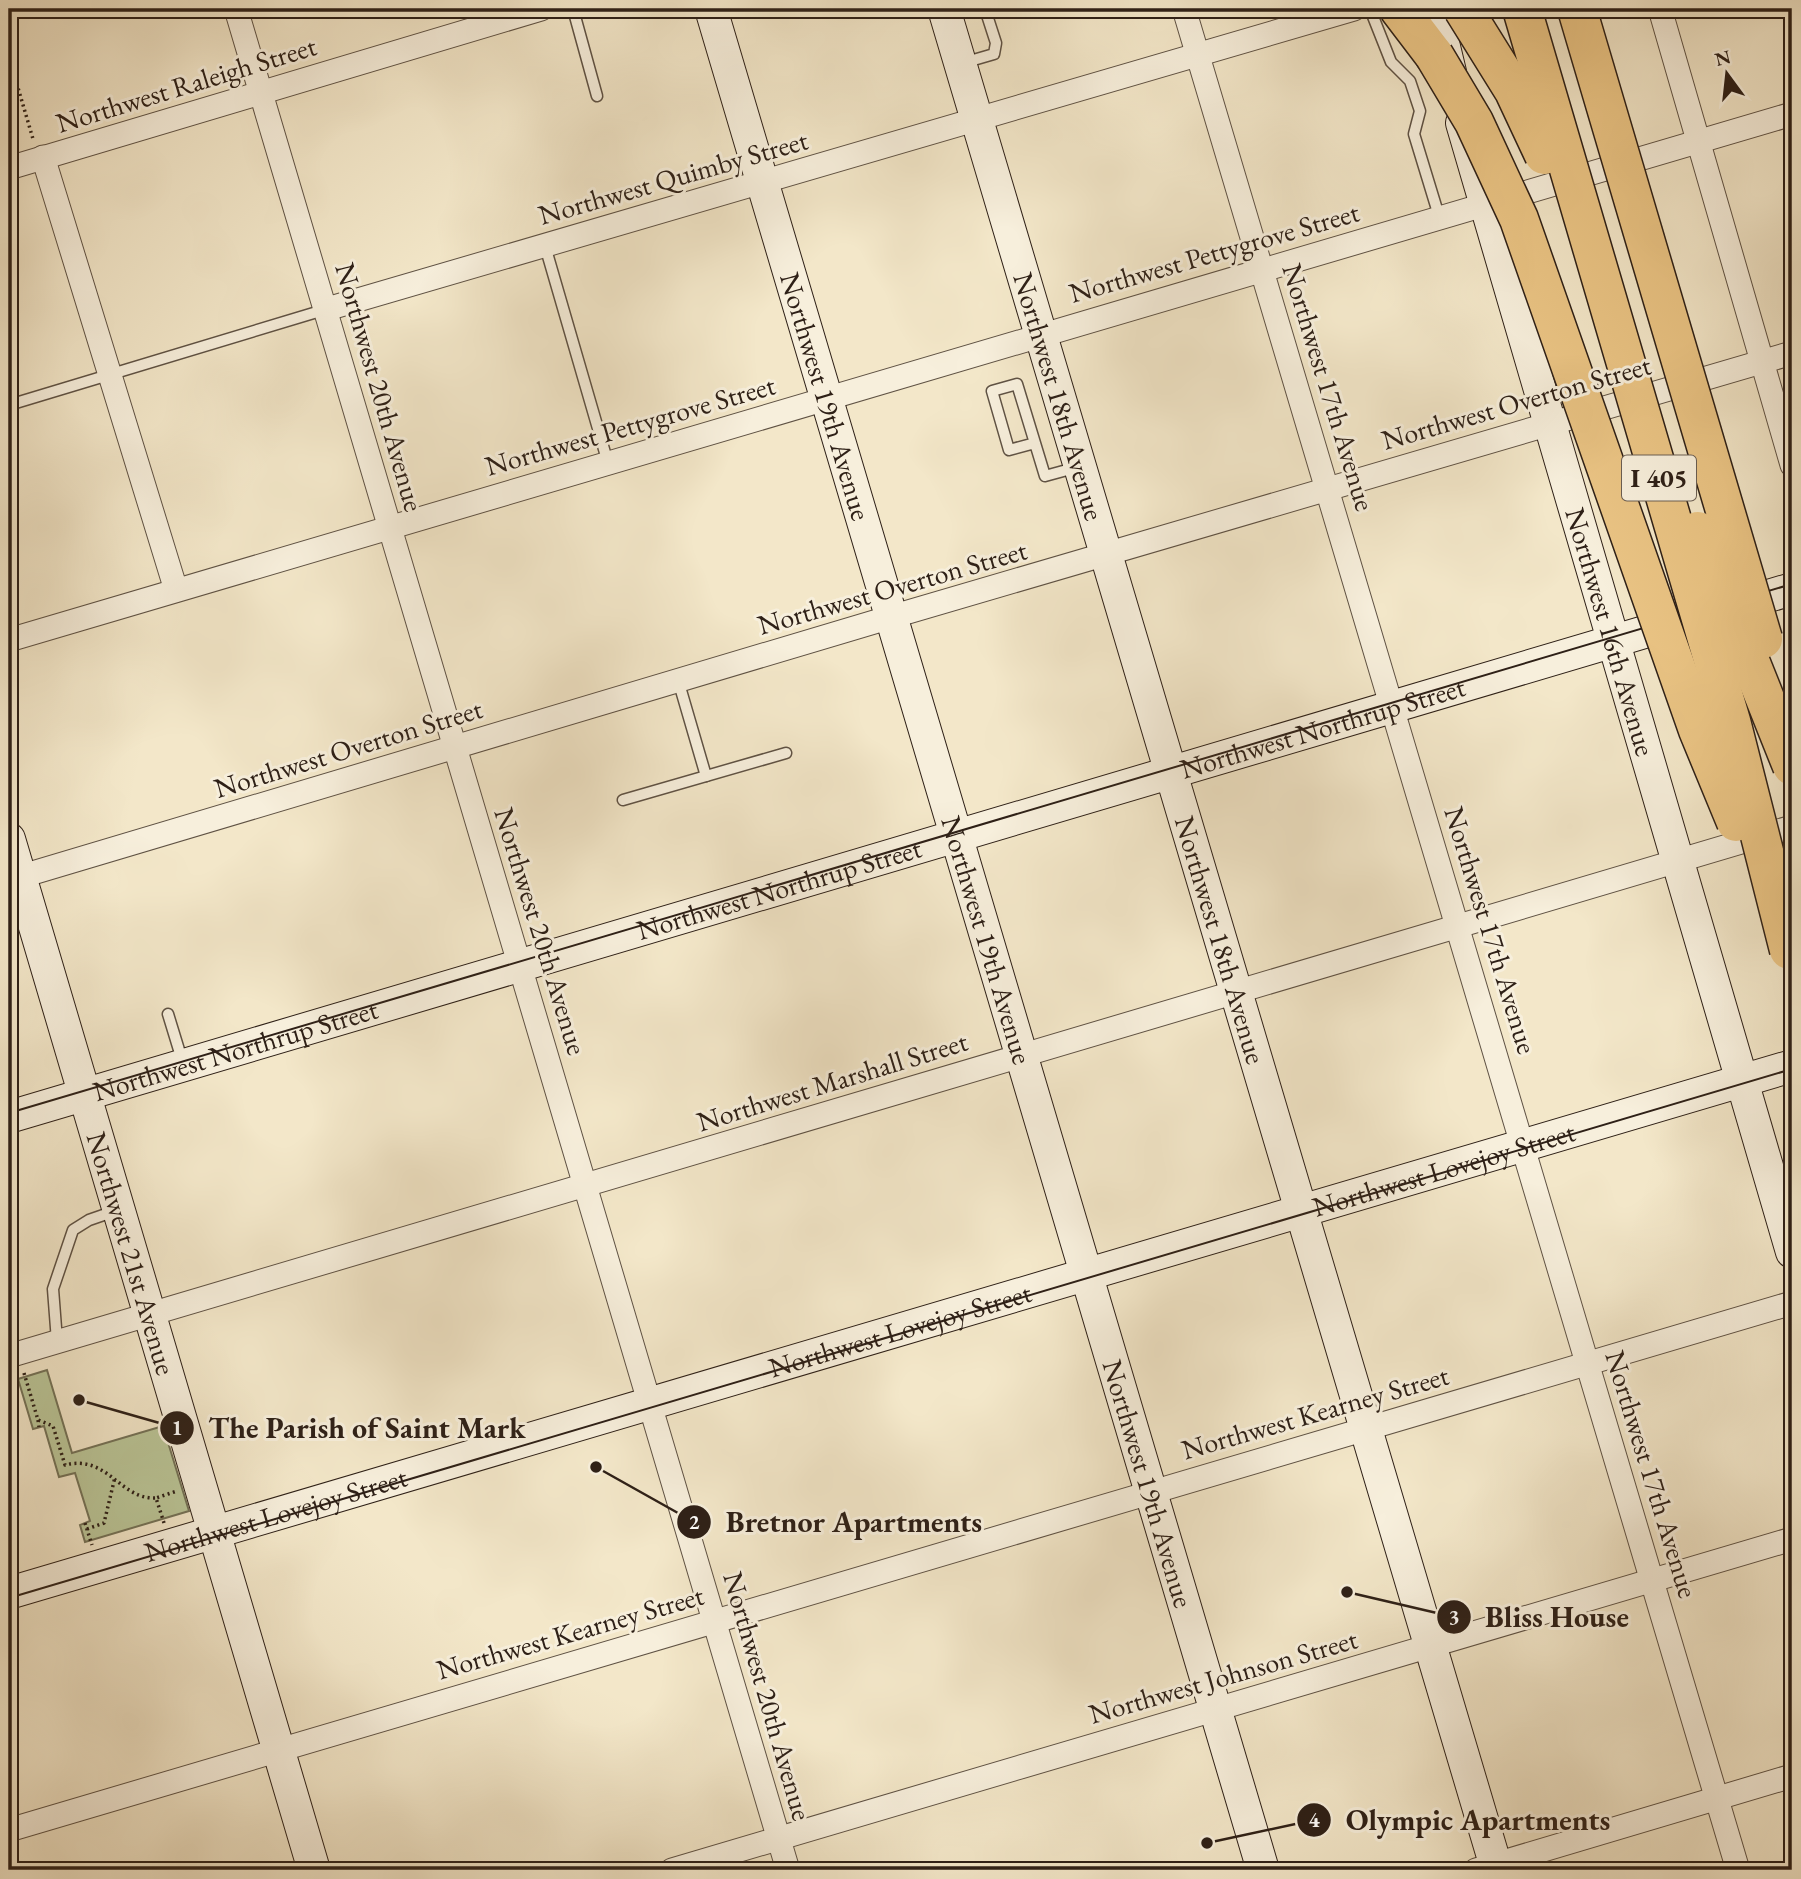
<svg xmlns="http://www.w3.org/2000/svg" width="1801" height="1879" viewBox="0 0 1801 1879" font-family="'EB Garamond',serif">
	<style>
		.green { fill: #bac597; stroke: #747257; stroke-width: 2 }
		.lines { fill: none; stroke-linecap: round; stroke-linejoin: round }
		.lane-casing { stroke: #5f5244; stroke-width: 13 }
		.street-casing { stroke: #5f5244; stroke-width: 25 }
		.secondary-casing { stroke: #2e2017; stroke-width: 34 }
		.highway-casing { stroke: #2e2017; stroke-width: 41 }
		.path { stroke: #2e2017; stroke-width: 3.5; stroke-dasharray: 2 3.5; stroke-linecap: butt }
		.lane { stroke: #f7efdc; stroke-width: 10 }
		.street { stroke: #f7efdc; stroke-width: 23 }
		.secondary { stroke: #f7efdc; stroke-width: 32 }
		.highway { stroke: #eac484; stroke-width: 38 }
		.tram { stroke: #2e2017; stroke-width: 2 }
		.highway-bridge-casing { stroke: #2e2017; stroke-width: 41; stroke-linecap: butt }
		.highway-bridge { stroke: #eac484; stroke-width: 38 }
		.labels { text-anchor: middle; stroke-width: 6; stroke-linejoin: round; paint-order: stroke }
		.shield { fill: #f7efdc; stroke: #6a5e52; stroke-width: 2 }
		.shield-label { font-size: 26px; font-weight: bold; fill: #2e2017 }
		.street-label { font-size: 28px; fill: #2e2017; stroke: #f7efdc }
		.leader { fill: none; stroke: #2e2017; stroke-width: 2.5 }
		.callout-dot { fill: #2e2017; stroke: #f7efdc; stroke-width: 2.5 }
		.mark-label { font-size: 21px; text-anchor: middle; font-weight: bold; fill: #fff }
		.callout-label { font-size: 30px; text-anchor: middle; font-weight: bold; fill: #2e2017; stroke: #f7efdc; stroke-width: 6; stroke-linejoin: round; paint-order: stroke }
	</style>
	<rect width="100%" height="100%" fill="#f3e7c9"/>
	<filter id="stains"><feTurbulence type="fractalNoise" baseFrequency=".00286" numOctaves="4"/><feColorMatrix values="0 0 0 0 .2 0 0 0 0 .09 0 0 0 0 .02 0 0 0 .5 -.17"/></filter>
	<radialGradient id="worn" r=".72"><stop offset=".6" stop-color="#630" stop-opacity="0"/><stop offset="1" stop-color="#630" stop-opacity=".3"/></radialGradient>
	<polygon class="green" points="47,1370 72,1453 163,1426 189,1511 85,1542 80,1525 90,1521 75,1473 59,1477 44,1426 33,1429 18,1379"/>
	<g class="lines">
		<defs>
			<g id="lane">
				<polyline points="573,9 597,96"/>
				<polyline points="1370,9 1391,62 1410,81 1420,111 1414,134 1439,216"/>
				<polyline points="963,63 994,54 996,43 985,9"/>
				<polyline points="545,246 608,463"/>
				<polyline points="9,405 327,309"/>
				<polyline points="1035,443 1009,450 992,391 1017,384 1045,476 1078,467"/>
				<polyline points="678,680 706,776"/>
				<polyline points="623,800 786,753"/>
				<polyline points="168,1014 183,1063"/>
				<polyline points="57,1341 53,1289 73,1230 89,1220 115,1211"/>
			</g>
			<g id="street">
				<polyline points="236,9 788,1870"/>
				<polyline points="1184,9 1738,1870"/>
				<polyline points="1660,9 1792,465"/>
				<polyline points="43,157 176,590"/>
				<polyline points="9,168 541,9"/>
				<polyline points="327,309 1354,9"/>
				<polyline points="9,640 1792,114"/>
				<polyline points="9,880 891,617 1792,353"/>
				<polyline points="9,1356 1792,827"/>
				<polyline points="9,1830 1792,1303"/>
				<polyline points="672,1870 1792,1539"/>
				<polyline points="1476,1870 1792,1776"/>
			</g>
			<g id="secondary">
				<path id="s1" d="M 711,9 L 1263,1870"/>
				<path id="s2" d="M 944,9 L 1497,1870"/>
				<polyline points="1435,9 1450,72"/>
				<path id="s3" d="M 1462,123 L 1792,1252"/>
				<polyline points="1728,608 1792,589"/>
				<path id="s4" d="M 9,839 L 314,1870"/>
				<path id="s5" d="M 9,1117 L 1685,620"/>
				<path id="s6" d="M 9,1593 L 1792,1066"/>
			</g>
			<polyline id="highway" points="1399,9 1434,55"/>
		</defs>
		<use href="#lane" class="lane-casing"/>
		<use href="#street" class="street-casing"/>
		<use href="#secondary" class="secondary-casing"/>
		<use href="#highway" class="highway-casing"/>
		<g class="path">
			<polyline points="9,57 33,139"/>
			<path d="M 24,1373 L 38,1420 L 53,1426 L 65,1465 C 108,1454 120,1500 156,1498"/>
			<polyline points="38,1420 39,1427"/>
			<polyline points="85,1523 92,1545"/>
			<polyline points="164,1523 156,1498 177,1491"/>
			<polyline points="87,1529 104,1523 115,1477"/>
		</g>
		<use href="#lane" class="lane"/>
		<use href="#street" class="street"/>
		<use href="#secondary" class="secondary"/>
		<use href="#highway" class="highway"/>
		<g class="tram">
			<polyline points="9,1113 1792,584"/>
			<polyline points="9,1598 1792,1069"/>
		</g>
		<defs>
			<g id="highway-bridge">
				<polyline points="1463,9 1514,91 1544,155"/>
				<polyline points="1522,9 1731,721 1789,950"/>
				<polyline points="1577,9 1763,639"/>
				<polyline points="1434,55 1474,122 1519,219 1698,730 1736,822"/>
				<polyline points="1698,531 1792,766"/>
			</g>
		</defs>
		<use href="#highway-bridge" class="highway-bridge-casing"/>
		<use href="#highway-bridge" class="highway-bridge"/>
	</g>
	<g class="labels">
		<rect class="shield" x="1622" y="455.5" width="74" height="45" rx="5"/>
		<g class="shield-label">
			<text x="1659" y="487">I 405</text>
		</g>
		<g class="street-label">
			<text transform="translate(186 84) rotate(-17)" y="10">Northwest Raleigh Street</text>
			<text transform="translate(673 177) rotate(-16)" y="10">Northwest Quimby Street</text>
			<text transform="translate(1214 252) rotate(-16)" y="10">Northwest Pettygrove Street</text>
			<text transform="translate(380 387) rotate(74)" y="10">Northwest 20th Avenue</text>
			<text transform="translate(1329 387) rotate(73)" y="10">Northwest 17th Avenue</text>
			<text dy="10" stroke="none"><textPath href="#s1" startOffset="404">Northwest 19th Avenue</textPath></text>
			<text dy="10" stroke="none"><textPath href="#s2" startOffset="404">Northwest 18th Avenue</textPath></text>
			<text transform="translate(1516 402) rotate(-16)" y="10">Northwest Overton Street</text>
			<text transform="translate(630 425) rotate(-16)" y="10">Northwest Pettygrove Street</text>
			<text transform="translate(892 587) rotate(-16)" y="10">Northwest Overton Street</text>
			<text dy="10" stroke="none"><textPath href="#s3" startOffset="530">Northwest 16th Avenue</textPath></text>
			<text dy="10" stroke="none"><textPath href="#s5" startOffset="1370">Northwest Northrup Street</textPath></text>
			<text transform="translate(348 748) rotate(-17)" y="10">Northwest Overton Street</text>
			<text dy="10" stroke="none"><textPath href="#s5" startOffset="803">Northwest Northrup Street</textPath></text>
			<text transform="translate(1491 930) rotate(73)" y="10">Northwest 17th Avenue</text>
			<text transform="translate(541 931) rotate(73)" y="10">Northwest 20th Avenue</text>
			<text dy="10" stroke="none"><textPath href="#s2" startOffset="971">Northwest 18th Avenue</textPath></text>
			<text dy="10" stroke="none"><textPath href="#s1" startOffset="971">Northwest 19th Avenue</textPath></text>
			<text dy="10" stroke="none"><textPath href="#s5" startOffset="236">Northwest Northrup Street</textPath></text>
			<text transform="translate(832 1081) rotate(-17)" y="10">Northwest Marshall Street</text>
			<text dy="10" stroke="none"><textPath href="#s6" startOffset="1496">Northwest Lovejoy Street</textPath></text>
			<text dy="10" stroke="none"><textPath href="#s4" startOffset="432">Northwest 21st Avenue</textPath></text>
			<text dy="10" stroke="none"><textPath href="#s6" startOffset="929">Northwest Lovejoy Street</textPath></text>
			<text transform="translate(1315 1412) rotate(-16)" y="10">Northwest Kearney Street</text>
			<text transform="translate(1652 1474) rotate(73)" y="10">Northwest 17th Avenue</text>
			<text dy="10" stroke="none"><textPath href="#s1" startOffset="1538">Northwest 19th Avenue</textPath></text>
			<text dy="10" stroke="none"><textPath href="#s6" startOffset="278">Northwest Lovejoy Street</textPath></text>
			<text transform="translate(570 1632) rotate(-16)" y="10">Northwest Kearney Street</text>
			<text transform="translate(1223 1676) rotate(-16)" y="10">Northwest Johnson Street</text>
			<text transform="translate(768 1696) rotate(74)" y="10">Northwest 20th Avenue</text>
		</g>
	</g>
	<path class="leader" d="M79 1400L177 1428M596 1467L694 1522M1347 1592L1454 1617M1207 1843L1314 1820"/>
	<g class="callout-dot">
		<circle cx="79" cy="1400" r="7"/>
		<circle cx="596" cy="1467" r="7"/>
		<circle cx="1347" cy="1592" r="7"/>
		<circle cx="1207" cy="1843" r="7"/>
		<circle cx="177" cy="1428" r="18"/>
		<circle cx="694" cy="1522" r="18"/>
		<circle cx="1454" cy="1617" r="18"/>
		<circle cx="1314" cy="1820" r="18"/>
	</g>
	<g class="mark-label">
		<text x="177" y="1435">1</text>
		<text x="694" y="1529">2</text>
		<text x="1454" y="1624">3</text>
		<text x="1314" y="1827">4</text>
	</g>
	<g class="callout-label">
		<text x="367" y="1438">The Parish of Saint Mark</text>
		<text x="854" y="1532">Bretnor Apartments</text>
		<text x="1557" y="1627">Bliss House</text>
		<text x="1478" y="1830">Olympic Apartments</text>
	</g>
	<rect width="1801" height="1879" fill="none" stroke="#f3e7c9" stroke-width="35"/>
	<rect x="10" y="10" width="1780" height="1858" fill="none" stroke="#2e2017" stroke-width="3.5"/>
	<rect x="18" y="18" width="1766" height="1844" fill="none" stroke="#2e2017" stroke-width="2"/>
	<g transform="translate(1727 74) rotate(345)" stroke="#f7efdc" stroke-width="5" paint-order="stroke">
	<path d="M0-5L12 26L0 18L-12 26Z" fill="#2e2017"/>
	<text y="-10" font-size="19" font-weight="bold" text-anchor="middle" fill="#2e2017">N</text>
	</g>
	<rect width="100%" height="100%" filter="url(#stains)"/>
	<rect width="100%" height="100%" fill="url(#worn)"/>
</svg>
